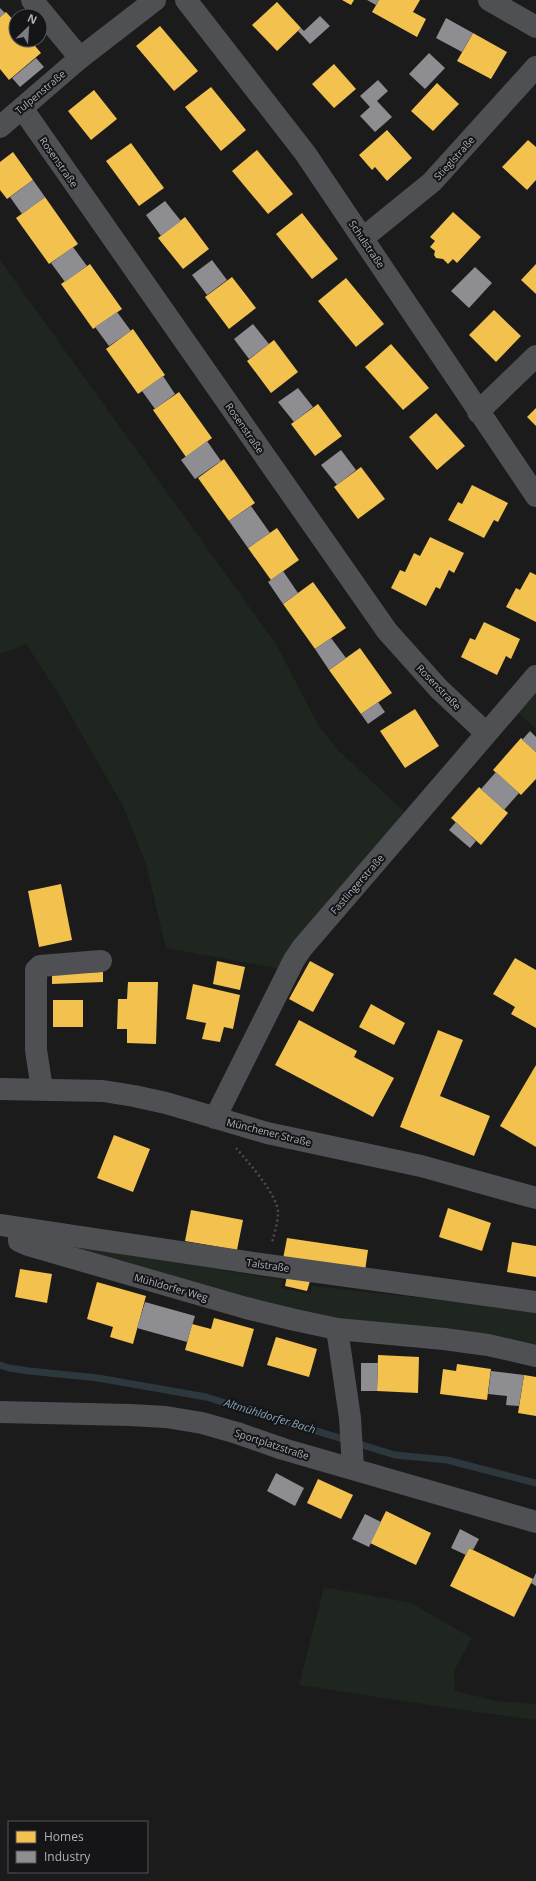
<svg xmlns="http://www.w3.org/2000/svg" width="536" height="1881" viewBox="0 0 536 1881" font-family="'Open Sans',sans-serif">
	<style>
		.green { fill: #1e261f }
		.homes { fill: #f2c14e }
		.industry { fill: #8d8d92 }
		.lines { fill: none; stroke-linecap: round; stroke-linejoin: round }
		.stream { stroke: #2d373e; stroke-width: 7 }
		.path { stroke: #4b4c4f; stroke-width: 2.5; stroke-dasharray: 2 3; stroke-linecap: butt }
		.minor { stroke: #4f5054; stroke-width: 22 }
		.labels { text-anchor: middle; stroke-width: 4; stroke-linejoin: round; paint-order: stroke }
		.street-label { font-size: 10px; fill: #acb2bc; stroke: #151517 }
		.water-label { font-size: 11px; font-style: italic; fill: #83a3b7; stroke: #151517 }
	</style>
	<rect width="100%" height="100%" fill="#1b1b1b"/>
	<g class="green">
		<polygon points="0,260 276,644 318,725 338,750 408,815 280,969 166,948 146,864 123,806 58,693 26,644 0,654"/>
		<polygon points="536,690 536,729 517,712"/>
		<polygon points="47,1241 283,1280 281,1288 310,1294 312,1286 536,1311 536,1345 517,1340 437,1328 343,1321 279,1308"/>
		<polygon points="324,1587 411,1603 472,1638 454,1671 455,1691 496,1701 536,1704 536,1720 469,1711 299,1685"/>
	</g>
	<g class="homes">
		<polygon points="342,0 354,0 351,5"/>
		<polygon points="379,0 420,0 413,12 426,19 417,37 372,12"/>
		<polygon points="277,2 301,28 277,51 252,25"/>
		<polygon points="6,12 16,23 16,40 30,40 41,53 9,80 0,69 0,17"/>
		<polygon points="160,26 198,71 174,91 136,46"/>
		<polygon points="473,33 507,52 491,79 457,61"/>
		<polygon points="334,64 356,89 334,108 312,84"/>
		<polygon points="437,83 459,104 433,131 411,111"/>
		<polygon points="211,87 246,130 221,151 185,107"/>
		<polygon points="94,90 117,119 91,140 68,111"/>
		<polygon points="387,130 412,158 387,181 375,167 372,170 359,155"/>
		<polygon points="528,140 536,147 536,180 527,190 502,167"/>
		<polygon points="131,143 164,188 139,206 106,161"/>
		<polygon points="257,150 293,194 268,214 232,171"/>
		<polygon points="13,152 33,180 7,199 0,190 0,162"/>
		<polygon points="45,197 78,244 49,264 16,218"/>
		<polygon points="453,212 481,237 457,263 453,259 448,264 443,259 436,258 434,255 435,251 430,247 435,241 430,237"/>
		<polygon points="302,213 338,259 312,279 276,234"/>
		<polygon points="185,217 209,249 183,269 158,238"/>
		<polygon points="90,264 122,309 93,329 61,284"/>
		<polygon points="536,264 536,294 521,280"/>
		<polygon points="232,277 256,308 229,329 205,297"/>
		<polygon points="346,278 384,324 356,347 318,301"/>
		<polygon points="494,310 521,336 496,362 469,335"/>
		<polygon points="133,329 165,375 138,394 106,349"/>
		<polygon points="274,340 298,372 271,393 247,361"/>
		<polygon points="391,344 429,388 403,410 365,367"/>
		<polygon points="179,392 212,438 186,457 153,410"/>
		<polygon points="318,404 342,436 315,456 291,424"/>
		<polygon points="536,408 536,426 527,417"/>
		<polygon points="436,413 465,446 437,470 409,437"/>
		<polygon points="224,459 255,503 229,521 198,478"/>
		<polygon points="361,467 385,499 358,519 334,487"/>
		<polygon points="472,485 508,503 498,522 494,520 484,538 448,520 458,502 462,504"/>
		<polygon points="277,528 299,560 271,580 248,548"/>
		<polygon points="430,537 464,553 454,573 449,570 440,589 436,587 426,606 391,588 400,570 405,572 414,553 420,556"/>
		<polygon points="530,572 536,575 536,622 506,607 516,588 520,590"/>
		<polygon points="313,582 346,628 315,649 283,604"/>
		<polygon points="484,622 520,639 511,659 506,656 497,675 461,657 470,638 475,640"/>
		<polygon points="360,648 392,693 361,714 329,670"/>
		<polygon points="415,709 439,746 405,768 380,731"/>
		<polygon points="521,738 536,752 536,779 521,795 493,770"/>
		<polygon points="479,787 508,813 481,845 451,818"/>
		<polygon points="61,884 72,940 39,947 28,891"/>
		<polygon points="515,958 536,970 536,1028 511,1014 515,1007 493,994"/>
		<polygon points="217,961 245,967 240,990 213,984"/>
		<polygon points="310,961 334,974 313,1012 289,999"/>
		<polygon points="103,972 103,982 52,984 52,974"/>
		<polygon points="128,982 158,982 156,1044 127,1043 127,1029 117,1029 118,999 127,999"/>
		<polygon points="193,984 240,995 233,1029 224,1027 220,1042 202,1039 206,1023 186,1019"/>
		<rect x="53" y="1000" width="30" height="27"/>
		<polygon points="371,1004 405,1023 394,1045 359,1027"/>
		<polygon points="299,1020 357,1051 354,1057 394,1078 373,1117 275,1065"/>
		<polygon points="438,1030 463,1040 440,1096 490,1116 474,1156 400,1127"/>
		<polygon points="536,1065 536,1147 500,1126"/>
		<polygon points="114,1135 150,1149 133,1192 97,1178"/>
		<polygon points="448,1208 491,1223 482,1251 439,1237"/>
		<polygon points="191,1210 243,1220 237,1250 185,1241"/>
		<polygon points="287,1238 368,1250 365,1271 283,1259"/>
		<polygon points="512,1242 536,1246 536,1277 507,1272"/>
		<polygon points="20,1269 52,1274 47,1303 15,1297"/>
		<polygon points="287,1276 310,1281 307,1291 285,1286"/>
		<polygon points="97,1282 146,1296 133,1344 110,1337 113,1327 87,1319"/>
		<polygon points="214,1318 254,1329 243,1367 185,1350 192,1324 211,1329"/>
		<polygon points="276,1337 317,1349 309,1377 267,1365"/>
		<polygon points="378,1355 419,1357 418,1393 377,1391"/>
		<polygon points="457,1364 491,1369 487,1400 440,1394 443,1369 456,1371"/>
		<polygon points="524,1375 536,1377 536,1416 518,1413"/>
		<polygon points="318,1479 353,1495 341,1519 307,1503"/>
		<polygon points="386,1511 431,1533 416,1565 370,1543"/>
		<polygon points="469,1548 533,1579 514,1617 450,1586"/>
	</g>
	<g class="industry">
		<polygon points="367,0 379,0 376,5"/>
		<polygon points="0,8 5,13 0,17"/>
		<polygon points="320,16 330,26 310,44 298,31 301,28 304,31"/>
		<polygon points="446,18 473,33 462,52 436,38"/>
		<polygon points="429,53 445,68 425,89 409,74"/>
		<polygon points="36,58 44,67 20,87 12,78"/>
		<polygon points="378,80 388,91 377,101 392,117 375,132 360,116 370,107 360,96"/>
		<polygon points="33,180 45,197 22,214 10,197"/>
		<polygon points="165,201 181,221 161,236 146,215"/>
		<polygon points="73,247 87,266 65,282 51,263"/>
		<polygon points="212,260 227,280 207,295 192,275"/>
		<polygon points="475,267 492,283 469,308 451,291"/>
		<polygon points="117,312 131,331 109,346 95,327"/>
		<polygon points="253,324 269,344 249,359 234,339"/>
		<polygon points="163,376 175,394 155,409 142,391"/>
		<polygon points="298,388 313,407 294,422 278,402"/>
		<polygon points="207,441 221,461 195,479 181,460"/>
		<polygon points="341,450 356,470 337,485 321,465"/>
		<polygon points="251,506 270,533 248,548 229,521"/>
		<polygon points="283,571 298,593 283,604 268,582"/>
		<polygon points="331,638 346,658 329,670 315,649"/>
		<polygon points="378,702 385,712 368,724 361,714"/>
		<polygon points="530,731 536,737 536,752 522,740"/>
		<polygon points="496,772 519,793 504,810 481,789"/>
		<polygon points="456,822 476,841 470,848 449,830"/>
		<polygon points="145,1302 195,1316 187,1342 137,1328"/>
		<polygon points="361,1363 378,1363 377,1391 361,1391"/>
		<polygon points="491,1371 524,1375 519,1406 506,1405 507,1396 488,1394"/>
		<polygon points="276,1473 304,1488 295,1506 267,1491"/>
		<polygon points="365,1514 381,1522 369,1547 352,1539"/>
		<polygon points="460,1529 479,1539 473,1550 469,1548 466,1555 451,1548"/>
		<polygon points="536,1573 536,1586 531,1583"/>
	</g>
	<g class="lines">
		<polyline class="stream" points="0,1365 9,1368 29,1371 98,1378 206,1397 395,1455 447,1460 536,1483"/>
		<path class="path" d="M 236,1148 C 248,1162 278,1195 278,1213 C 278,1222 274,1234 272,1243"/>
		<g class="minor">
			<polyline points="32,0 80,58"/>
			<polyline points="186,0 305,153 536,496"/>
			<polyline points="489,0 536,27"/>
			<polyline points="22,108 387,631 439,689 486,733"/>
			<polyline points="0,127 80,58 155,0"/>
			<polyline points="363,238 432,182 536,67"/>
			<polyline points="478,412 536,356"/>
			<polyline points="0,1089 103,1091 134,1096 166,1103 267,1133 421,1166 536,1198"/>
			<polyline points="42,1089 36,1050 36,970 40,966 101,961"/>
			<polyline points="215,1118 294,960 302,948 536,676"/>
			<polyline points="0,1225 267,1265 536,1302"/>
			<polyline points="19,1228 19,1241 28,1245 246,1308 295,1320 337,1329 444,1339 488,1345 536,1356"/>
			<polyline points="337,1329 350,1418 353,1468"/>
			<polyline points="0,1412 130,1415 166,1417 202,1423 237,1433 283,1449 536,1522"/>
		</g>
	</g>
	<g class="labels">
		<g class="street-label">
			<text transform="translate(40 92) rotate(-40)" y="4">Tulpenstraße</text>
			<text transform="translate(454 158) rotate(-48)" y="4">Stieglstraße</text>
			<text transform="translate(59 162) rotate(55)" y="4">Rosenstraße</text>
			<text transform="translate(367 244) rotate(56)" y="4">Schulstraße</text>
			<text transform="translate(245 428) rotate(55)" y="4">Rosenstraße</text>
			<text transform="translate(439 687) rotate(46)" y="4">Rosenstraße</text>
			<text transform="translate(357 884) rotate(-49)" y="4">Fastlingerstraße</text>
			<text transform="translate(269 1132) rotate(14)" y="4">Münchener Straße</text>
			<text transform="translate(268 1265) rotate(8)" y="4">Talstraße</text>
			<text transform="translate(171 1287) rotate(16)" y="4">Mühldorfer Weg</text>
			<text transform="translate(272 1444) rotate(18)" y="4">Sportplatzstraße</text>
		</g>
		<g class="water-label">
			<text transform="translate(270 1416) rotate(17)" y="4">Altmühldorfer Bach</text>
		</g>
	</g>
	<rect x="8" y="1821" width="140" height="52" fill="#151517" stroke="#515459"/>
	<rect x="16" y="1831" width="20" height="12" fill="#f2c14e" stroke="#515459"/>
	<text x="44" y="1841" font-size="12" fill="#acb2bc">Homes</text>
	<rect x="16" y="1851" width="20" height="12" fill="#8d8d92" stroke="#515459"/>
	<text x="44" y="1861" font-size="12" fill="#acb2bc">Industry</text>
	<g transform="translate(28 28) rotate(25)"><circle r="19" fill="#151517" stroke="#515459"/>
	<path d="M0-3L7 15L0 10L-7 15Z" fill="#797d84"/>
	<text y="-6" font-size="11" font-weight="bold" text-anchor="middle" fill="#acb2bc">N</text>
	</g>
</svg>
